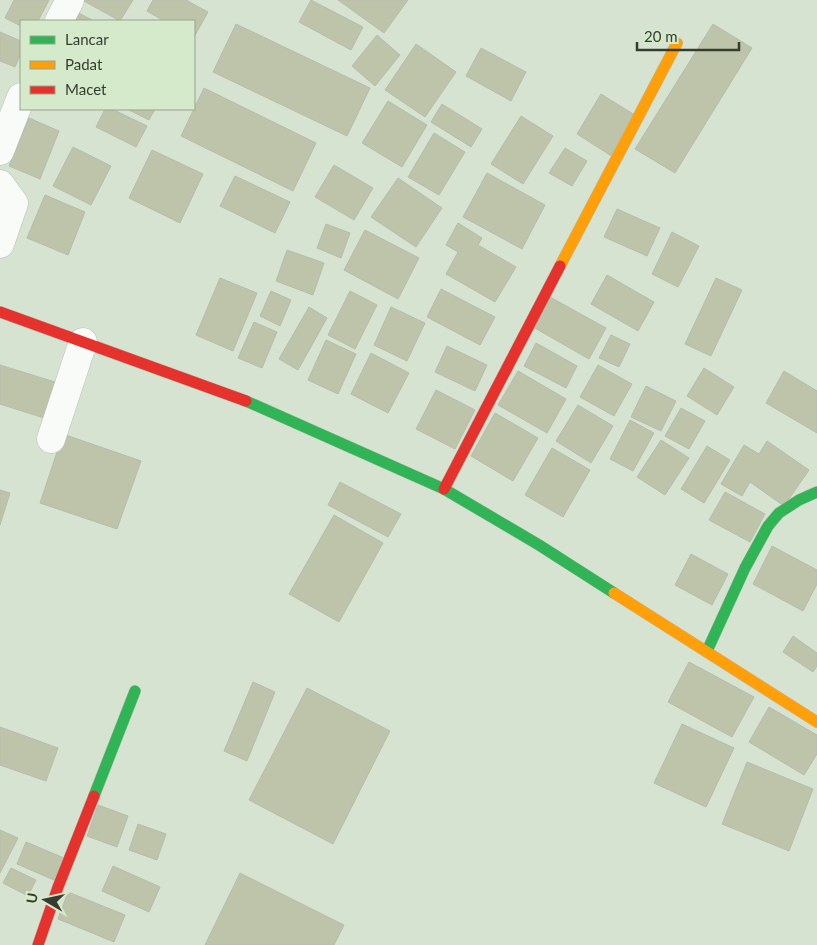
<svg xmlns="http://www.w3.org/2000/svg" width="817" height="945" viewBox="0 0 817 945" font-family="Lato,sans-serif">
	<style>
		.building { fill: #bec4a9; stroke: #b7bcad }
		.lines { fill: none; stroke-linecap: round; stroke-linejoin: round }
		.street-casing { stroke: #b7c0b2; stroke-width: 29 }
		.fast-casing { stroke: #b7c0b2; stroke-width: 12 }
		.slow-casing { stroke: #b7c0b2; stroke-width: 12 }
		.jam-casing { stroke: #b7c0b2; stroke-width: 12 }
		.street { stroke: #f9fbf8; stroke-width: 28 }
		.fast { stroke: #30b455; stroke-width: 11 }
		.slow { stroke: #ff9f0a; stroke-width: 11 }
		.jam { stroke: #e5322d; stroke-width: 11 }
	</style>
	<rect width="100%" height="100%" fill="#d7e3d1"/>
	<g class="building">
		<polygon points="14,0 49,0 38,21 21,21 21,26 5,18"/>
		<polygon points="82,0 133,0 120,21"/>
		<polygon points="153,0 186,0 208,12 194,37 194,21 164,21 147,11"/>
		<polygon points="311,0 363,27 351,50 299,22"/>
		<polygon points="338,0 408,0 384,33"/>
		<polygon points="69,8 94,21 62,21"/>
		<polygon points="236,24 370,88 347,136 213,72"/>
		<polygon points="713,24 752,48 675,173 635,149"/>
		<polygon points="0,32 21,41 21,53 15,67 0,61"/>
		<polygon points="377,35 400,55 375,86 352,66"/>
		<polygon points="416,44 456,72 425,117 385,90"/>
		<polygon points="481,48 526,72 511,101 466,76"/>
		<polygon points="204,88 316,143 293,191 181,136"/>
		<polygon points="601,94 638,117 613,157 577,134"/>
		<polygon points="388,101 427,125 402,167 362,143"/>
		<polygon points="442,104 482,129 471,147 431,122"/>
		<polygon points="105,109 112,109 147,126 136,147 96,127"/>
		<polygon points="127,109 155,109 149,120"/>
		<polygon points="521,116 553,136 523,184 491,164"/>
		<polygon points="29,118 59,131 40,179 9,166"/>
		<polygon points="434,133 465,152 439,195 408,177"/>
		<polygon points="73,147 111,166 91,205 53,186"/>
		<polygon points="565,148 587,161 572,186 549,173"/>
		<polygon points="152,150 203,174 180,223 129,198"/>
		<polygon points="334,165 373,188 354,220 315,197"/>
		<polygon points="487,173 545,205 522,249 463,217"/>
		<polygon points="235,176 290,202 275,233 220,206"/>
		<polygon points="398,178 442,208 416,247 371,217"/>
		<polygon points="45,195 85,212 68,255 27,238"/>
		<polygon points="617,209 660,228 647,256 604,237"/>
		<polygon points="458,223 482,238 478,245 516,267 495,302 446,274 458,252 446,245"/>
		<polygon points="326,224 350,233 341,258 317,248"/>
		<polygon points="365,230 419,258 398,299 344,270"/>
		<polygon points="672,232 699,246 678,287 652,274"/>
		<polygon points="287,250 324,263 313,295 276,281"/>
		<polygon points="607,275 654,302 638,331 591,304"/>
		<polygon points="220,278 257,293 233,351 196,335"/>
		<polygon points="716,278 742,290 711,356 685,344"/>
		<polygon points="441,289 495,317 480,345 427,317"/>
		<polygon points="271,291 291,300 280,326 260,316"/>
		<polygon points="350,291 377,305 355,349 328,335"/>
		<polygon points="550,297 606,328 589,359 533,327"/>
		<polygon points="309,307 327,318 298,370 279,359"/>
		<polygon points="391,307 425,323 407,361 374,345"/>
		<polygon points="254,322 277,332 262,368 238,358"/>
		<polygon points="611,335 630,344 619,367 599,358"/>
		<polygon points="326,340 356,354 338,394 308,380"/>
		<polygon points="536,343 577,366 566,388 524,366"/>
		<polygon points="447,346 487,365 475,391 435,372"/>
		<polygon points="371,353 409,373 388,413 351,394"/>
		<polygon points="0,365 55,382 44,418 0,404"/>
		<polygon points="598,365 632,384 614,416 580,397"/>
		<polygon points="704,368 734,387 717,415 687,396"/>
		<polygon points="518,371 566,399 547,433 498,405"/>
		<polygon points="784,371 817,391 817,433 766,403"/>
		<polygon points="646,386 676,401 661,431 631,417"/>
		<polygon points="436,390 475,410 455,449 416,429"/>
		<polygon points="578,405 613,426 591,463 556,441"/>
		<polygon points="681,408 705,421 689,449 665,436"/>
		<polygon points="495,413 538,438 513,481 471,456"/>
		<polygon points="630,420 654,433 633,471 610,459"/>
		<polygon points="63,434 141,461 117,529 40,503"/>
		<polygon points="661,440 689,458 665,495 637,477"/>
		<polygon points="767,441 809,470 784,506 750,482 742,496 721,484 744,445 759,454"/>
		<polygon points="707,446 730,460 704,503 681,489"/>
		<polygon points="552,448 590,470 563,517 525,495"/>
		<polygon points="340,482 401,514 388,537 328,505"/>
		<polygon points="0,490 10,493 0,525"/>
		<polygon points="725,492 765,514 750,542 709,520"/>
		<polygon points="334,515 383,543 339,622 289,594"/>
		<polygon points="772,546 817,570 817,584 803,611 753,584"/>
		<polygon points="691,554 728,574 712,605 675,585"/>
		<polygon points="793,636 817,653 817,666 813,672 783,652"/>
		<polygon points="689,662 754,697 732,737 668,702"/>
		<polygon points="253,682 275,692 247,761 224,751"/>
		<polygon points="307,688 390,731 333,844 249,800"/>
		<polygon points="769,707 817,735 817,754 804,775 749,742"/>
		<polygon points="682,724 734,748 706,807 654,783"/>
		<polygon points="0,727 58,748 46,781 0,765"/>
		<polygon points="747,762 813,789 789,851 722,824"/>
		<polygon points="98,805 128,816 117,847 87,836"/>
		<polygon points="138,824 166,834 157,860 129,850"/>
		<polygon points="0,830 18,838 0,873"/>
		<polygon points="26,842 64,858 54,880 17,864"/>
		<polygon points="113,866 160,887 149,912 102,891"/>
		<polygon points="11,868 36,880 28,896 3,883"/>
		<polygon points="240,873 344,925 334,945 205,945"/>
		<polygon points="68,892 125,915 114,942 58,919"/>
	</g>
	<g class="lines">
		<defs>
			<g id="street">
				<polyline points="59,21 70,0"/>
				<polyline points="0,151 21,97"/>
				<polyline points="0,184 14,203 0,244"/>
				<polyline points="51,439 83,342"/>
			</g>
			<g id="fast">
				<polyline points="246,401 444,489 539,545 614,593"/>
				<polyline points="707,651 745,568 768,526 779,513 799,500 817,492"/>
				<polyline points="94,796 135,691"/>
			</g>
			<g id="slow">
				<polyline points="560,266 677,43"/>
				<polyline points="614,593 817,722"/>
			</g>
			<g id="jam">
				<polyline points="0,312 246,401"/>
				<polyline points="444,489 560,266"/>
				<polyline points="38,945 58,887 94,796"/>
			</g>
		</defs>
		<use href="#street" class="street-casing"/>
		<use href="#fast" class="fast-casing"/>
		<use href="#slow" class="slow-casing"/>
		<use href="#jam" class="jam-casing"/>
		<use href="#street" class="street"/>
		<use href="#fast" class="fast"/>
		<use href="#slow" class="slow"/>
		<use href="#jam" class="jam"/>
	</g>
	<rect x="20" y="20" width="175" height="90" fill="#d5eaca" stroke="#95a58c"/>
	<rect x="30" y="36" width="25" height="8" fill="#30b455" stroke="#95a58c"/>
	<text x="65" y="45" font-size="15" fill="#353d30">Lancar</text>
	<rect x="30" y="61" width="25" height="8" fill="#ff9f0a" stroke="#95a58c"/>
	<text x="65" y="70" font-size="15" fill="#353d30">Padat</text>
	<rect x="30" y="86" width="25" height="8" fill="#e5322d" stroke="#95a58c"/>
	<text x="65" y="95" font-size="15" fill="#353d30">Macet</text>
	<g transform="translate(45 900) rotate(279)" stroke="#d5eaca" stroke-width="4" paint-order="stroke">
	<path d="M0-4L9 19L0 12L-9 19Z" fill="#353d30"/>
	<text y="-8" font-size="14" font-weight="bold" text-anchor="middle" fill="#353d30">U</text>
	</g>
	<path d="M637 42v8h102v-8" fill="none" stroke="#353d30" stroke-width="2.5"/>
	<text x="644" y="42" font-size="15" fill="#353d30" stroke="#d5eaca" stroke-width="4" paint-order="stroke">20 m</text>
</svg>
